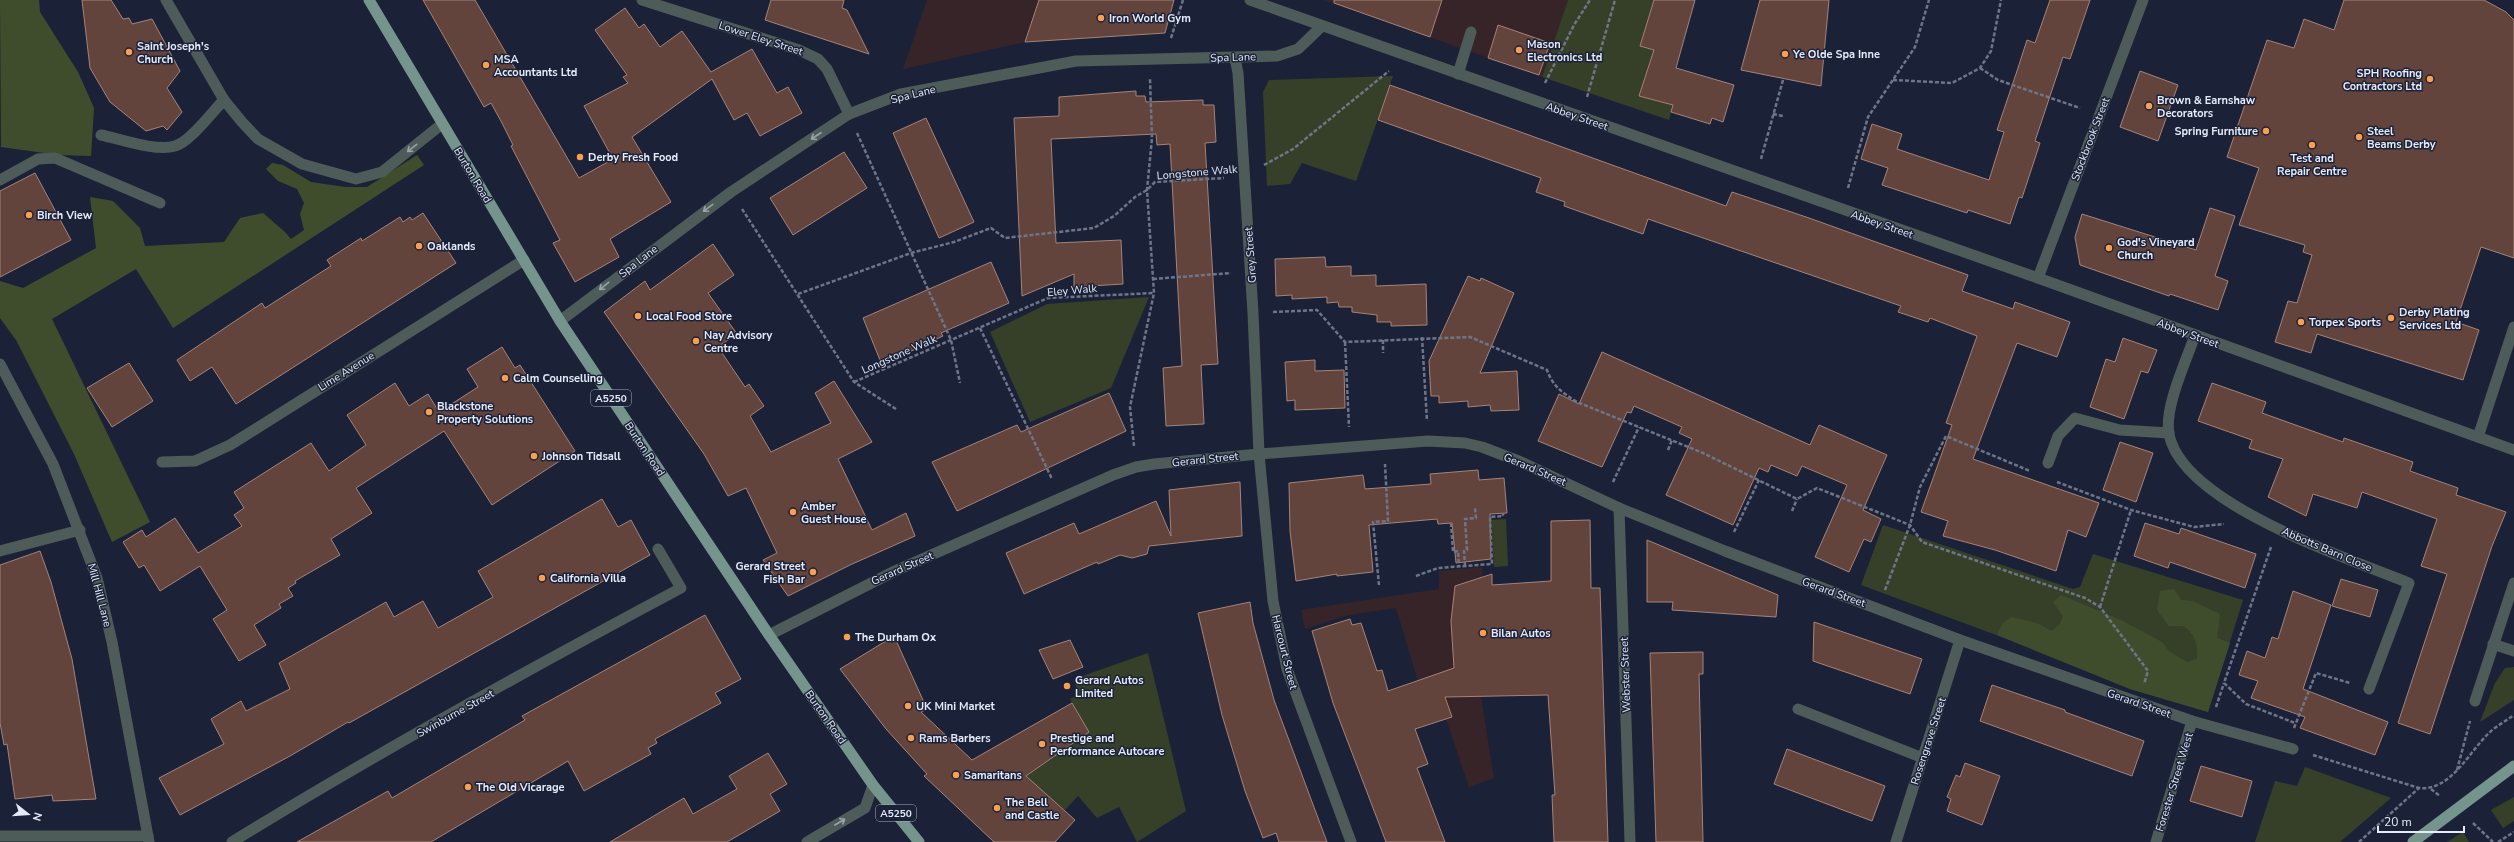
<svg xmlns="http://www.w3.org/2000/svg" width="2514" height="842" viewBox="0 0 2514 842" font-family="'Nunito Sans',sans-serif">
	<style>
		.industrial { fill: #372428 }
		.green { fill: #364028 }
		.forest { fill: #404d2d }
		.building { fill: #62443c; stroke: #a58379 }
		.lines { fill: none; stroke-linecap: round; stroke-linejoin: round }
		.path { stroke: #6f7588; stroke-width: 2.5; stroke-dasharray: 4 2; stroke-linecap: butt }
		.service { stroke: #4d5c58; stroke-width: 11 }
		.minor { stroke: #4d5c58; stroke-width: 11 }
		.tertiary { stroke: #4d5c58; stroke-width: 11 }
		.primary { stroke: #75948c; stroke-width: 11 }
		.oneway { stroke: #99a4a9 }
		.poi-dot { fill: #fa9f4f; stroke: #1b2238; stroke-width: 1.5 }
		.labels { text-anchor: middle; stroke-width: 3; stroke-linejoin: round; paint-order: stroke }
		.shield { fill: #1b2238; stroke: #a8afc0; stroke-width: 1 }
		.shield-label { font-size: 10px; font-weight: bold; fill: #e5ebfa }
		.poi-label { font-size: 11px; font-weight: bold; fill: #e5ebfa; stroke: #1b2238; text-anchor: start }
		.street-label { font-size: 11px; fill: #e5ebfa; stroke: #1b2238 }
	</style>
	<rect width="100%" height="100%" fill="#1b2238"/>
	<g class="industrial">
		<polygon points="927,0 1174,0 1025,42 903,69"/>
		<polygon points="1324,0 1568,0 1542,77"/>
		<polygon points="1482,567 1483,586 1512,584 1514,606 1511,696 1481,697 1494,778 1469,787 1446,719 1421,691 1396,608 1348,615 1305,629 1301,610 1439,589 1439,571"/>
	</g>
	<g class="green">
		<polygon points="1568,0 1654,0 1640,46 1660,52 1651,59 1639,96 1673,105 1669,120 1542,77"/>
		<polygon points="1393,76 1356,181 1302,163 1290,184 1267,186 1263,92 1269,80"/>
		<polygon points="1149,297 1111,388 1030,422 990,332 1047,304"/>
		<polygon points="1506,519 1508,566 1494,567 1491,520"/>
		<polygon points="1883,525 2073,589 2080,587 2093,554 2243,600 2208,712 2130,689 2007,639 1861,585"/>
		<polygon points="1148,653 1186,811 1137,842 1119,807 1097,818 1078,796 1065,810 1038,792 1027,776 1089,732 1070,699 1078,695 1074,679"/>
		<polygon points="2514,667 2514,700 2480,722 2495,683 2505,668"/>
		<polygon points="2305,767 2391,798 2340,842 2255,842 2275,781 2297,786"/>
		<polygon points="2514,797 2514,821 2503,828 2491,810"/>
		<polygon points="2463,832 2469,842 2447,842"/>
	</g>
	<g class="forest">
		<polygon points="0,0 39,0 40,12 78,72 94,108 91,156 59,155 1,147"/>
		<polygon points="417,155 424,165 173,328 136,269 52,319 150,522 112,542 74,454 16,340 0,318 0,281 23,288 96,248 90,197 113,201 140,228 145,246 224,242 240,218 263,213 285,232 291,239 304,230 300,214 304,203 297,189 278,181 266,169 272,163 283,165 311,182 345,187 367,187"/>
		<path d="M 2174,589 L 2181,600 L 2192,601 L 2220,614 L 2217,638 L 2230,643 L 2208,712 L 2130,689 L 1997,635 L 2002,624 L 2011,617 L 2037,623 L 2052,631 L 2060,624 L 2063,616 L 2053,602 L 2061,595 L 2123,621 L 2162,642 L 2169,651 L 2187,662 L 2197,659 C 2198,644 2196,636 2184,626 L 2169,626 L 2157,610 L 2160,591 Z"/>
	</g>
	<g class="building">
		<polygon points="82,0 111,0 123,19 129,18 132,24 152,19 180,71 167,88 182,112 167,130 163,126 146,131 110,102 90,68"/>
		<polygon points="423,0 475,0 579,178 613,159 584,106 628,83 623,77 627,75 595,30 625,8 639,28 644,24 660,47 682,31 711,72 752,49 777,93 788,87 802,113 760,136 747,113 734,120 712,79 632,137 671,202 610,239 619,257 575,282 553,243 560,240 511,146 513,145 502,123 491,103 484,107"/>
		<polygon points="771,0 844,0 842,8 847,10 869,54 765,20"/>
		<polygon points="1039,0 1174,0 1165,33 1025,42"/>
		<polygon points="1334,0 1442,0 1430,37 1334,3"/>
		<polygon points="1654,0 1695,0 1676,68 1734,85 1723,122 1712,118 1710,124 1671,112 1673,105 1639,96 1654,50 1640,46"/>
		<polygon points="1760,0 1829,0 1821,86 1741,70"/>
		<polygon points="2050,0 2090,0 2070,59 2063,57 2035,141 2040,143 2022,198 2019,197 2010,224 1968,210 1967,213 1882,185 1888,168 1861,159 1872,124 1902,134 1897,149 1989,180 2004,132 1997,130 2017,71 2027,40 2035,43"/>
		<polygon points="2344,0 2484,0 2506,12 2514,20 2514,258 2481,247 2456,322 2479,330 2463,380 2317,334 2311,353 2275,342 2288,301 2297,303 2312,255 2303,252 2305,245 2239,225 2259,168 2227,157 2267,40 2294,48 2304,19 2334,30"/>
		<polygon points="1498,25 1550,43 1539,75 1488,58"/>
		<polygon points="2140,71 2178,85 2158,141 2120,127"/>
		<polygon points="1390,85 1726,206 1732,192 1809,218 1968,275 1962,291 2013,309 2015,302 2070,322 2057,357 2017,343 1973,459 2099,503 2086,537 2068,530 2056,571 1995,550 1943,536 1948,521 1921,512 1952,425 1946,423 1977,336 1930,318 1928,322 1898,312 1901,306 1648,219 1643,234 1564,206 1565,202 1536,192 1541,178 1378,120"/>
		<polygon points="1136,91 1136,96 1145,96 1146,102 1203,100 1203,105 1214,105 1216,142 1205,143 1218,364 1201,365 1204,424 1166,426 1163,368 1182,366 1170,144 1157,145 1156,134 1051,139 1056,243 1121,240 1123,284 1074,287 1074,274 1022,296 1014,118 1059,116 1059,97"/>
		<polygon points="926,118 974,222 939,238 893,133"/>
		<polygon points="844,152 867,188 793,235 770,198"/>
		<polygon points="35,173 71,240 0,277 0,191"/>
		<polygon points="2210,208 2235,216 2215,276 2228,281 2218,310 2170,294 2169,296 2080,265 2075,237 2082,214 2196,250"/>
		<polygon points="423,213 456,263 236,404 212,367 190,381 177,360 262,303 265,308 331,266 327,260 361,238 362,241 400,217 403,222 410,217 412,220"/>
		<polygon points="713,244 734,275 708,293 737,334 718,347 745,387 749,384 764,406 750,416 771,452 831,423 815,393 834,381 872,442 838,459 872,530 906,513 915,536 850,565 788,596 763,560 777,553 746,488 728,496 704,454 604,312 645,281 650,290"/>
		<polygon points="1325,257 1326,267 1351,266 1351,276 1376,275 1376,286 1426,284 1427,325 1391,326 1391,322 1377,322 1377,315 1352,312 1352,307 1339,307 1338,302 1327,303 1327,297 1292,299 1292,295 1276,296 1275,259"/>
		<polygon points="991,262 1009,303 941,333 943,336 882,365 863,318"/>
		<polygon points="1468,276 1480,281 1481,278 1514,293 1480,373 1517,371 1519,410 1491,411 1490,405 1468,407 1468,401 1439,403 1439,396 1431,396 1429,361"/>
		<polygon points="2123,338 2157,350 2148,373 2141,371 2124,419 2090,407 2106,359 2115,362"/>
		<polygon points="502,347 515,368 520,365 575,451 492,505 444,431 356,488 372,513 331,539 340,555 295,581 296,583 288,588 293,596 279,604 281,608 254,625 266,645 239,661 213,619 227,610 200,566 160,591 144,565 139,568 123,542 142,530 146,537 175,518 198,553 242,526 234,515 244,508 234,492 311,443 329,471 366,445 347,415 395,383 409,406 428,394 439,412 478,387 467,369"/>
		<polygon points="1602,352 1810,445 1819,425 1887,455 1863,510 1881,519 1871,542 1864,539 1849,572 1815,557 1847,485 1802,466 1797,476 1771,465 1768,472 1759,468 1733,525 1666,495 1692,439 1679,433 1682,427 1634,406 1631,413 1627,412 1602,467 1538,441 1559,394 1579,404"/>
		<polygon points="1315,360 1315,371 1344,370 1345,408 1295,410 1295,400 1287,401 1285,362"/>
		<polygon points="129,363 153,401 112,427 87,388"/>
		<polygon points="2212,383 2266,402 2262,413 2343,442 2344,438 2413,462 2410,471 2458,488 2456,495 2506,512 2492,546 2430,734 2398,723 2447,574 2421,566 2437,519 2362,492 2357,508 2313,494 2306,516 2268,497 2283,459 2249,448 2252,440 2198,421"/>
		<polygon points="1109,393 1126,431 957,511 932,462 1017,425 1021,432"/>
		<polygon points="2120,442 2153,453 2136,502 2103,490"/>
		<polygon points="1478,470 1479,480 1504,478 1507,513 1490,514 1491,559 1456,563 1452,523 1438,524 1437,519 1369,525 1373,572 1337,576 1337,574 1296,581 1290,531 1289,483 1363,475 1365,489 1431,484 1430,474"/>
		<polygon points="1240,482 1242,536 1149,546 1147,554 1132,558 1120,555 1098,564 1097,562 1024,594 1006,553 1074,523 1079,534 1156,501 1171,536 1169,490"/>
		<polygon points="602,499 618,527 631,520 650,555 349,723 348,722 290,756 180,815 159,778 224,744 211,719 241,701 246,711 290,689 279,663 386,602 394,617 423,601 438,628 493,597 478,571"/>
		<polygon points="1590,520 1591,588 1600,588 1608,842 1554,842 1552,795 1555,795 1548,695 1445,697 1452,717 1415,729 1428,764 1417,768 1445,842 1386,842 1333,703 1312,631 1350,619 1352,625 1361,623 1377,671 1382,670 1388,691 1454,668 1451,621 1455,586 1492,574 1492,585 1551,581 1551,521"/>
		<polygon points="2145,523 2179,534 2181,528 2256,554 2245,588 2170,562 2168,568 2134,556"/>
		<polygon points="1647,540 1778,595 1776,617 1672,610 1673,602 1647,602"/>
		<polygon points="40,551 51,582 72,659 96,799 53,801 52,795 15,799 7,744 4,745 0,723 0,565"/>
		<polygon points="2341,579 2378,590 2370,617 2332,606"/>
		<polygon points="2293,591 2331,605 2303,689 2388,722 2375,755 2300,728 2305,717 2251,698 2258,681 2239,675 2247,651 2265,658 2272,637 2278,639"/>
		<polygon points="1250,602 1253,623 1274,700 1327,842 1279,842 1276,833 1263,838 1245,791 1222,715 1198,613"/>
		<polygon points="705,615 741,679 715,693 721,703 655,739 657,743 648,748 651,754 584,791 568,761 431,842 297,842 388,791 392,798 525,720 522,716"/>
		<polygon points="1814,622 1922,659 1910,694 1813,661"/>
		<polygon points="894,636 927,709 921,712 972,760 1072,703 1089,732 1026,776 1075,820 1055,842 994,842 924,776 927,774 886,729 840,669"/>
		<polygon points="1070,640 1083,667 1053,679 1039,650"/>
		<polygon points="1703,652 1703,674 1699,674 1703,842 1656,842 1650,653"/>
		<polygon points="1992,685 2065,710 2065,712 2144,741 2132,776 1980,721"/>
		<polygon points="1787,749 1885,786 1872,821 1774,784"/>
		<polygon points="768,753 787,784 770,794 780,811 727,842 610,842 684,798 693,814 737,789 729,776"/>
		<polygon points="1965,763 2000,776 1982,825 1947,811 1951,799 1947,797 1956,775 1960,777"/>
		<polygon points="2201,766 2252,781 2242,817 2190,801"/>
	</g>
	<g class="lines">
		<g class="path">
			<polyline points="1171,38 1183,0"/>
			<polyline points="1980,68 1998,80 2080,108"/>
			<polyline points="1893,80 1952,83 1980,68 1991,51 2001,0"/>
			<polyline points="1545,83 1574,25 1590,0"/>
			<polyline points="1587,97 1615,0"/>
			<polyline points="1773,114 1783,116"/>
			<polyline points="857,133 951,340 960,383"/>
			<polyline points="1761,159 1783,80"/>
			<polyline points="1264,165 1293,149 1389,71"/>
			<polyline points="1848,188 1868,117 1915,47 1929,0"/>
			<polyline points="742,209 854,382 896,409"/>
			<polyline points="1153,279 1231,273"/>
			<polyline points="798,294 911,253 954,242 991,228 1005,238 1094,228 1114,216 1135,197 1147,190 1155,182 1224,178"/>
			<path d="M 1273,312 L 1317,310 L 1345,342 L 1470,337 L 1547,370 C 1553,387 1563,393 1577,402 L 1703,453 L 1797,499 L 1817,488 L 1910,525 L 1922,542 L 2085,598 L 2100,607 L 2148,671 L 2144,684"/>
			<polyline points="980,328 1052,479"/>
			<polyline points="1422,337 1427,421"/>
			<polyline points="1383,340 1383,353"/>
			<polyline points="1345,342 1349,427"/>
			<polyline points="854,382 1048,298 1154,293"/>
			<polyline points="1134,446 1130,407 1154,293 1147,190 1152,138 1150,79"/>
			<polyline points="1668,450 1672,440"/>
			<polyline points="1613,482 1639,427"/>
			<polyline points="2057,482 2131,510 2194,527 2224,524"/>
			<polyline points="1792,511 1797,499"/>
			<polyline points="1451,523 1453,552 1458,551 1459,567"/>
			<polyline points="1734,532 1759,480"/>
			<polyline points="2271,547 2224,683 2246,704 2295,723"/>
			<polyline points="1465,566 1464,551 1467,550 1465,519 1476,518 1475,508"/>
			<polyline points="1416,576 1438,568 1492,564 1490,517 1503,516 1503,514"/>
			<polyline points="1379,585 1373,522 1388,521 1385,464"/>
			<polyline points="1885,590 1910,525 1920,487 1946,436 2030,471"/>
			<polyline points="2100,607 2131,510"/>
			<polyline points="2216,707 2224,683"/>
			<polyline points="2294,728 2316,673 2350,683"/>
			<polyline points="2313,755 2419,788"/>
			<polyline points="2457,770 2470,721"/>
			<polyline points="2431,789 2440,796"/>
			<polyline points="2473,823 2493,842"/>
			<path d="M 2359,842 L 2419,788 C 2451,791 2468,753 2489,733 C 2496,726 2506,721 2514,715"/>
			<polyline points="2498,842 2514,832"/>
		</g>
		<g class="service">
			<polyline points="166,0 224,100 242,122 258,139 302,164 356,179 382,172 442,124"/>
			<polyline points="1458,74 1471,32"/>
			<path d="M 101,135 C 120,139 157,152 175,146 C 190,142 212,112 224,100"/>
			<polyline points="0,180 38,159 55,158 160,203"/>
			<polyline points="2478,437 2514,327"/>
			<polyline points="0,551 80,530"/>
			<polyline points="1798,709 1923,758"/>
		</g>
		<g class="minor">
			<polyline points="642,0 799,50 818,59 827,69 849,114"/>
			<polyline points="1235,58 1238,73 1253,313 1259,454 1273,601 1287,669 1351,842"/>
			<polyline points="560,321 731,192 849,114 901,94 1076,61 1277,56 1298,49 1322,26"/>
			<path d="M 2195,335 C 2186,362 2164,407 2169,434 C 2182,504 2348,558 2409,583 L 2369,689"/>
			<polyline points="162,462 195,461 230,445 524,260"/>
			<polyline points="2048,463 2058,436 2075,418 2120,430 2169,433"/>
			<polyline points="1619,508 1630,842"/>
			<polyline points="769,635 895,571 1113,475 1136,467 1154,464 1259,454 1428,441 1465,443 1482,447 1521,462 1619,508 1725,551 1960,640 2192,721 2293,749"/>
			<polyline points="2493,644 2514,651"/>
			<polyline points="2475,701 2514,583"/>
			<polyline points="0,836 148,836"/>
			<path d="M 232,842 C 378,752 529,669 681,588 L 658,549"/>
			<polyline points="807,842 865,808 873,785"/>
			<polyline points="1896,842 1960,640"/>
			<polyline points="2156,842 2192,721"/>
		</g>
		<g class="tertiary">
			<polyline points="1250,0 2038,278 2514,450"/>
			<polyline points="2038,278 2143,0"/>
			<polyline points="0,364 53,464 97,578 112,642 149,842"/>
		</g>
		<g class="primary">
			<polyline points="369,0 560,321 769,635 873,785 919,842"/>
			<polyline points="2413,842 2514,766"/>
		</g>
	</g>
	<defs><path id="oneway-shaft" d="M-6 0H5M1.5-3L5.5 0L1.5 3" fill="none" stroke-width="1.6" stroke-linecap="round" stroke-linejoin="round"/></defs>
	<g class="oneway">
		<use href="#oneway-shaft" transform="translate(816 136) rotate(147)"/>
		<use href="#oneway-shaft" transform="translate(412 148) rotate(142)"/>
		<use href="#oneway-shaft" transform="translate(708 208) rotate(144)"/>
		<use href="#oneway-shaft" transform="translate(604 286) rotate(142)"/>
		<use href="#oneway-shaft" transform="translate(840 822) rotate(-30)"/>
	</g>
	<g class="poi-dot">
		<circle cx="1101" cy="18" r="4"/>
		<circle cx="1519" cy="50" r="4"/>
		<circle cx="129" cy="52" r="4"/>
		<circle cx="1785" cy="54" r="4"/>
		<circle cx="486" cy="65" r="4"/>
		<circle cx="2430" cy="79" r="4"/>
		<circle cx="2149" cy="106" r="4"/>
		<circle cx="2266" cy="131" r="4"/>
		<circle cx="2359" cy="137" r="4"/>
		<circle cx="2312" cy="145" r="4"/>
		<circle cx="580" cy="157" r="4"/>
		<circle cx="29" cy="215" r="4"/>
		<circle cx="419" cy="246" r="4"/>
		<circle cx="2109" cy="248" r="4"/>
		<circle cx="638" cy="316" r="4"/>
		<circle cx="2391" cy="318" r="4"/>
		<circle cx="2301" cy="322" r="4"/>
		<circle cx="696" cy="341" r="4"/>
		<circle cx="505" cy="378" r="4"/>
		<circle cx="429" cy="412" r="4"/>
		<circle cx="534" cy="456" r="4"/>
		<circle cx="793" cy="512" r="4"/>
		<circle cx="813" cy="572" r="4"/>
		<circle cx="542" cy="578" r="4"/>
		<circle cx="1483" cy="633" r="4"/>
		<circle cx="847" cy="637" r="4"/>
		<circle cx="1067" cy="686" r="4"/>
		<circle cx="908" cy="706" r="4"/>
		<circle cx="911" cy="738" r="4"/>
		<circle cx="1042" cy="744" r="4"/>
		<circle cx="956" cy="775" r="4"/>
		<circle cx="468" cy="787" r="4"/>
		<circle cx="997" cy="808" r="4"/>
	</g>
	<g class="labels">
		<g class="shield">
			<rect x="591" y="390" width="40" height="16" rx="3"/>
			<rect x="876" y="805" width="40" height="16" rx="3"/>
		</g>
		<g class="shield-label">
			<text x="611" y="402">A5250</text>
			<text x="896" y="817">A5250</text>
		</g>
		<g class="poi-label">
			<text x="1109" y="22">Iron World Gym</text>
			<text x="1527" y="48">Mason<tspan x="1527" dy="13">Electronics Ltd</tspan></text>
			<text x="137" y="50">Saint Joseph's<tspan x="137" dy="13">Church</tspan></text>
			<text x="1793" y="58">Ye Olde Spa Inne</text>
			<text x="494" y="63">MSA<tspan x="494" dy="13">Accountants Ltd</tspan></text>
			<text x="2422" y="77" text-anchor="end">SPH Roofing<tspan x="2422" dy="13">Contractors Ltd</tspan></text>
			<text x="2157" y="104">Brown &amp; Earnshaw<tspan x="2157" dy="13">Decorators</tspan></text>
			<text x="2258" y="135" text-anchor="end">Spring Furniture</text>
			<text x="2367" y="135">Steel<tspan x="2367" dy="13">Beams Derby</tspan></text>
			<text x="588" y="161">Derby Fresh Food</text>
			<text x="2312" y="162" text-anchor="middle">Test and<tspan x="2312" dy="13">Repair Centre</tspan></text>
			<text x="37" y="219">Birch View</text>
			<text x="2117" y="246">God's Vineyard<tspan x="2117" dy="13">Church</tspan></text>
			<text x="427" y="250">Oaklands</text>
			<text x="2399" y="316">Derby Plating<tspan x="2399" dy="13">Services Ltd</tspan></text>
			<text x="646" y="320">Local Food Store</text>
			<text x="2309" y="326">Torpex Sports</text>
			<text x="704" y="339">Nay Advisory<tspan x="704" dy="13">Centre</tspan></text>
			<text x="513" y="382">Calm Counselling</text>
			<text x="437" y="410">Blackstone<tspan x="437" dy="13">Property Solutions</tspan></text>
			<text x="542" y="460">Johnson Tidsall</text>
			<text x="801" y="510">Amber<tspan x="801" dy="13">Guest House</tspan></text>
			<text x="805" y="570" text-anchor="end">Gerard Street<tspan x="805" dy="13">Fish Bar</tspan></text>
			<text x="550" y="582">California Villa</text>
			<text x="1491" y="637">Bilan Autos</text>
			<text x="855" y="641">The Durham Ox</text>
			<text x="1075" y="684">Gerard Autos<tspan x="1075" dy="13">Limited</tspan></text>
			<text x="916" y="710">UK Mini Market</text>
			<text x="919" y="742">Rams Barbers</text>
			<text x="1050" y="742">Prestige and<tspan x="1050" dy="13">Performance Autocare</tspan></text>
			<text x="964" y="779">Samaritans</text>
			<text x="476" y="791">The Old Vicarage</text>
			<text x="1005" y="806">The Bell<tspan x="1005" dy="13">and Castle</tspan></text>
		</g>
		<g class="street-label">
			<text transform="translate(761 38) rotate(18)" y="4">Lower Eley Street</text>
			<text transform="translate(1233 57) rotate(-2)" y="4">Spa Lane</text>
			<text transform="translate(913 94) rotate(-14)" y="4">Spa Lane</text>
			<text transform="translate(1577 116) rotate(19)" y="4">Abbey Street</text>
			<text transform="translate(2090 139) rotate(-69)" y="4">Stockbrook Street</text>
			<text transform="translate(1197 172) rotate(-5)" y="4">Longstone Walk</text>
			<text transform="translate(473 175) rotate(59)" y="4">Burton Road</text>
			<text transform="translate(1882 224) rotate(19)" y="4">Abbey Street</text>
			<text transform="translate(1250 255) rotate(-94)" y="4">Grey Street</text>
			<text transform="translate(638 261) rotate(-38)" y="4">Spa Lane</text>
			<text transform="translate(1072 290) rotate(-5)" y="4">Eley Walk</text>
			<text transform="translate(2188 333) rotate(20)" y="4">Abbey Street</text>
			<text transform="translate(899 354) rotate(-24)" y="4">Longstone Walk</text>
			<text transform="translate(346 371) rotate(-32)" y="4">Lime Avenue</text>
			<text transform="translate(645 449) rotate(56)" y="4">Burton Road</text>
			<text transform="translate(1205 459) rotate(-6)" y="4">Gerard Street</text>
			<text transform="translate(1535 469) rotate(23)" y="4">Gerard Street</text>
			<text transform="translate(2327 549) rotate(23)" y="4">Abbotts Barn Close</text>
			<text transform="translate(902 568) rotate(-24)" y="4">Gerard Street</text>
			<text transform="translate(1834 592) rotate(20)" y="4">Gerard Street</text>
			<text transform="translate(100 595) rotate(75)" y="4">Mill Hill Lane</text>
			<text transform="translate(1285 652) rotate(76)" y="4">Harcourt Street</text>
			<text transform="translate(1625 675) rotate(-92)" y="4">Webster Street</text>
			<text transform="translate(2139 703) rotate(19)" y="4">Gerard Street</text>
			<text transform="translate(455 713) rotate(-29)" y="4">Swinburne Street</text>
			<text transform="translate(826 717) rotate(55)" y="4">Burton Road</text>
			<text transform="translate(1928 741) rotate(-72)" y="4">Rosengrave Street</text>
			<text transform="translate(2174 782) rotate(-73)" y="4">Forester Street West</text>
		</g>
	</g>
	<g transform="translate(28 814) rotate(107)" stroke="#1b2238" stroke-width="3" paint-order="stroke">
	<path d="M0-3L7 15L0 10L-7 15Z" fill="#e5ebfa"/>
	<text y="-6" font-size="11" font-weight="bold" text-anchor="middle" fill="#e5ebfa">N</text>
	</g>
	<path d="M2378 826v6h86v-6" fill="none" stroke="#e5ebfa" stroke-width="2"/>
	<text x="2384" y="826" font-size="12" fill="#e5ebfa" stroke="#1b2238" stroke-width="3" paint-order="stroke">20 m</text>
</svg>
